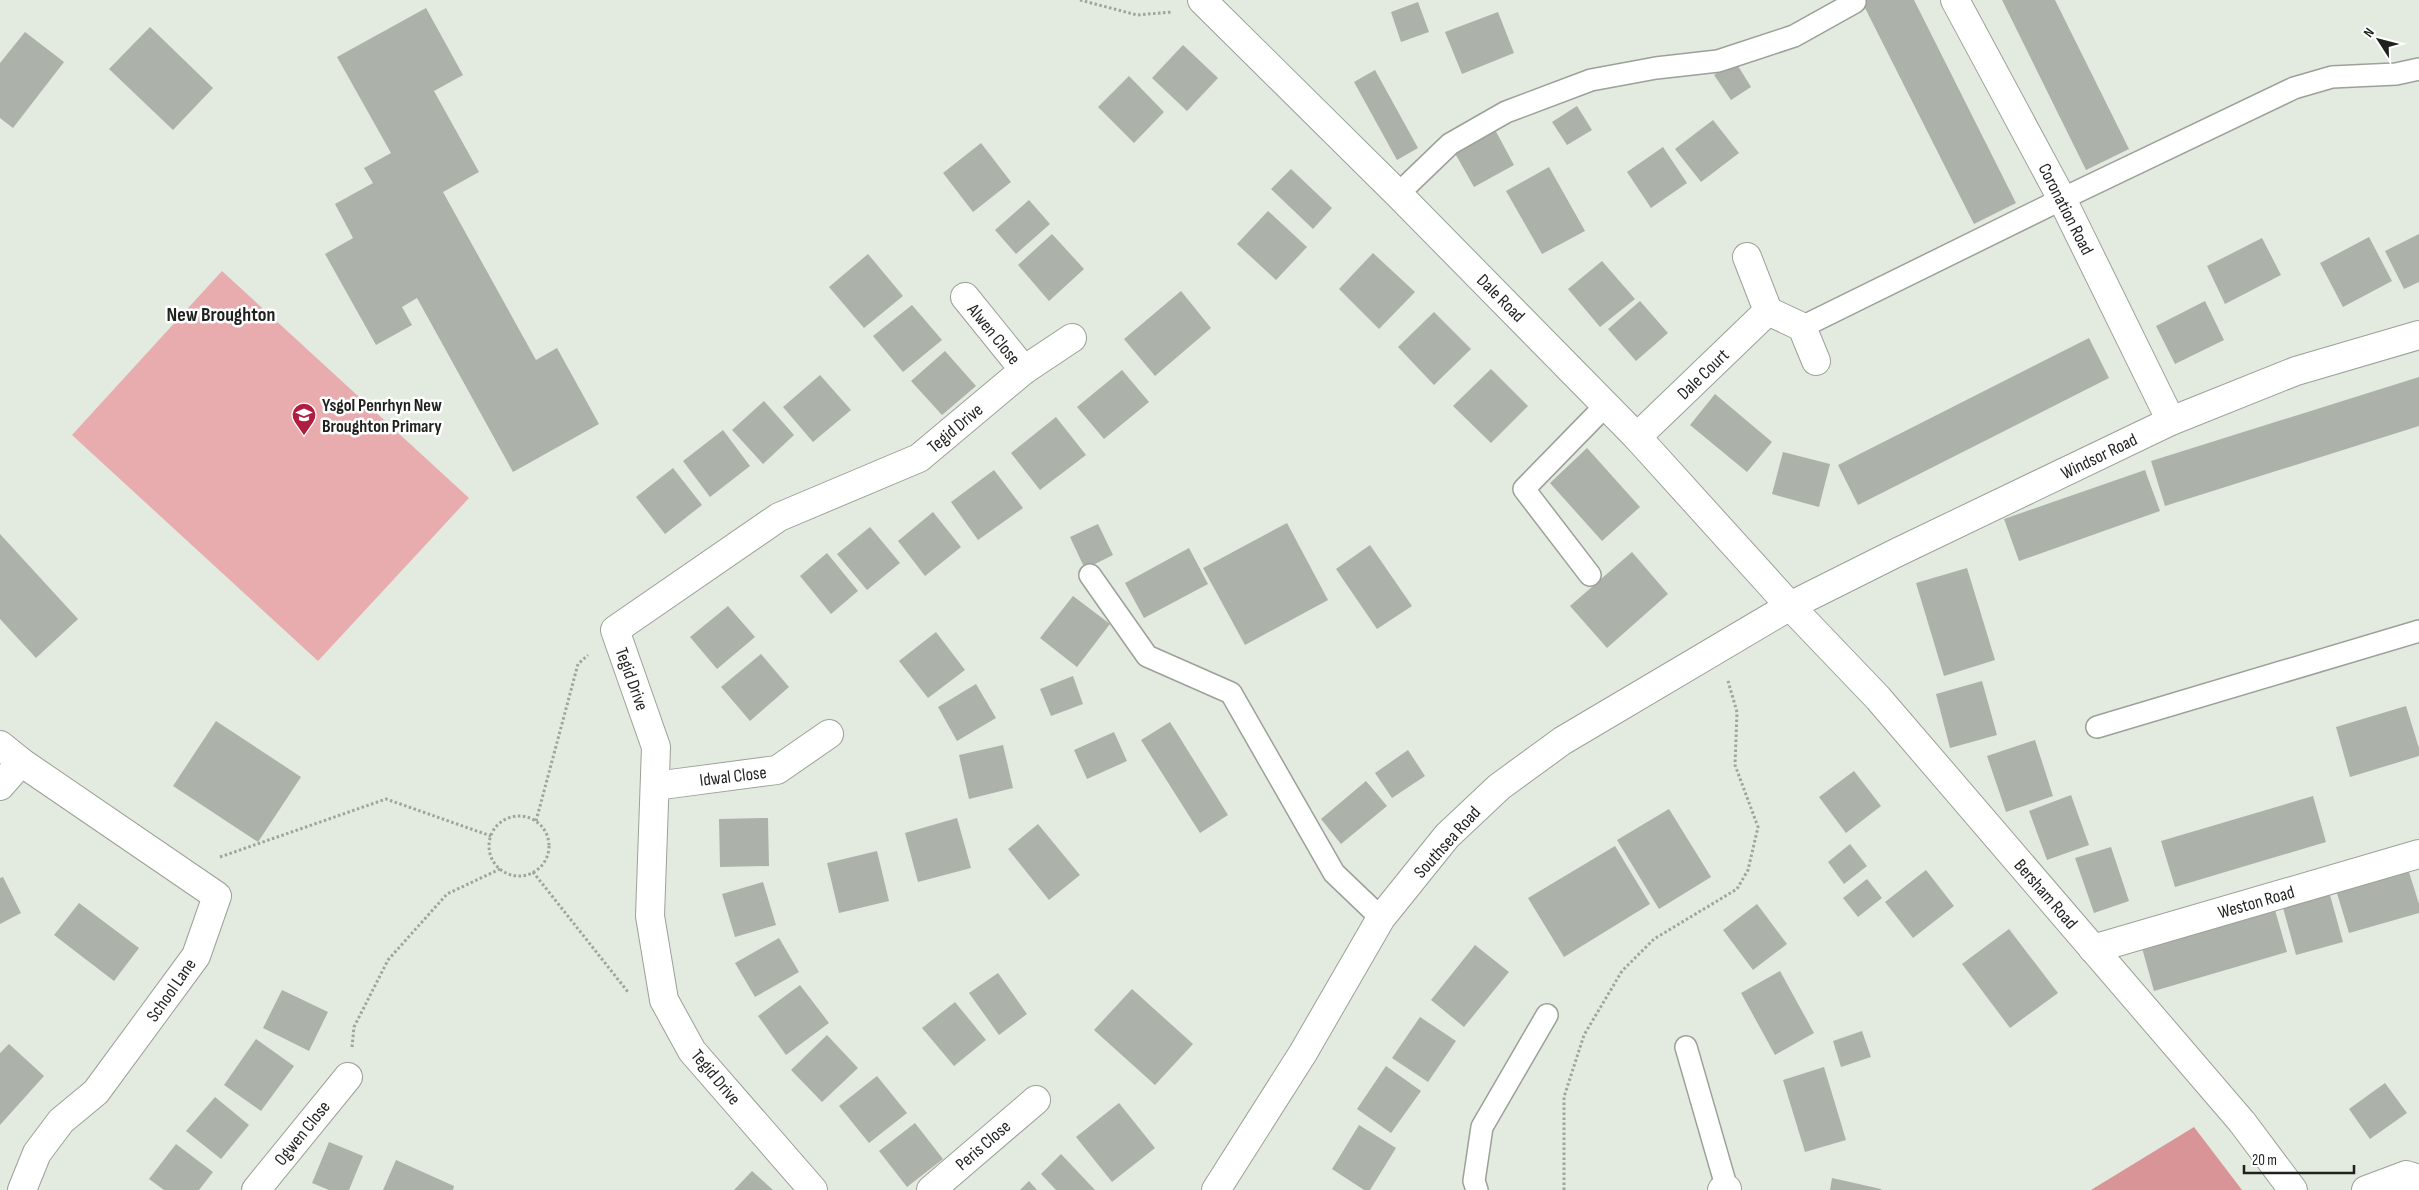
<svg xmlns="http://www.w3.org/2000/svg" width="2419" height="1190" viewBox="0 0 2419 1190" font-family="'Sofia Sans Condensed',sans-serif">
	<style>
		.green { fill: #e8abae }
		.forest { fill: #d99498 }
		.building { fill: #acb2a9 }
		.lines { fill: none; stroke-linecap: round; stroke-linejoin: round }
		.lane-casing { stroke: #9ba198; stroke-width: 24 }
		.street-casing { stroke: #9ba198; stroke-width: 30 }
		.secondary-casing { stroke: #9ba198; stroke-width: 30 }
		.path { stroke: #9fa49c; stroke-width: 3; stroke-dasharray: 2.5 2.5; stroke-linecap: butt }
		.lane { stroke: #fff; stroke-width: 21 }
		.street { stroke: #fff; stroke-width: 28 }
		.secondary { stroke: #fff; stroke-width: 28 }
		.labels { text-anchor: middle; stroke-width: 5; stroke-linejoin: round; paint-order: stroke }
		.street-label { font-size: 18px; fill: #1e211d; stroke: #fff }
		.poi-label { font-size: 18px; font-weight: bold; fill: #1e211d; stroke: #fff; text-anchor: start }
		.quarter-label { font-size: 20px; font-weight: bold; fill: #1e211d; stroke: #fff }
	</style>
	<rect width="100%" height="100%" fill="#e3eae0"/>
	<polygon class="green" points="222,271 469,498 318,661 72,435"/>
	<polygon class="forest" points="2194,1127 2242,1190 2091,1190"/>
	<g class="building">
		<polygon points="1861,0 1914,0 2016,203 1974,224"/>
		<polygon points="2002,0 2055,0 2129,149 2086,170"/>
		<polygon points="1418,2 1429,32 1401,42 1391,12"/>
		<polygon points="426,8 463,75 434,91 479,172 443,192 536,360 557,348 599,424 513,472 417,298 402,307 412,325 376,345 325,254 353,238 335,204 373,183 364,168 391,153 337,57"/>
		<polygon points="1498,12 1514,53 1462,74 1445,32"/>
		<polygon points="150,27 213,88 173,130 109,69"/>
		<polygon points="25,32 64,62 13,128 0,118 0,63"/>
		<polygon points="1183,45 1218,78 1187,111 1152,78"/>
		<polygon points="1735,61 1751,87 1731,100 1714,75"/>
		<polygon points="1375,70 1418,148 1397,160 1354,82"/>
		<polygon points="1129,76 1164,112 1134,143 1098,107"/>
		<polygon points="1577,106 1592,130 1567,145 1552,122"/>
		<polygon points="1713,120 1739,153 1701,182 1675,149"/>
		<polygon points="1493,126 1514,165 1474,187 1452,148"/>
		<polygon points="981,143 1011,182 973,212 943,173"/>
		<polygon points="1663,147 1687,183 1651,208 1627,172"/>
		<polygon points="1549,167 1585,231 1542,254 1506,191"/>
		<polygon points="1291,169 1332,208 1313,229 1271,189"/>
		<polygon points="1029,200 1050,224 1016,254 995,230"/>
		<polygon points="1268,211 1307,247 1276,280 1237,244"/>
		<polygon points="1052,234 1084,269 1049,301 1018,265"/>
		<polygon points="2419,234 2419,282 2404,289 2385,251"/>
		<polygon points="2369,237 2392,281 2343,307 2320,263"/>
		<polygon points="2262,238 2281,275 2225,304 2207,266"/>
		<polygon points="1373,253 1415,292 1379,329 1339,289"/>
		<polygon points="868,254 903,296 864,328 829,287"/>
		<polygon points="1602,261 1635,299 1600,327 1568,289"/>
		<polygon points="1181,291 1211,328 1155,376 1124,339"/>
		<polygon points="1640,301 1668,333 1636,361 1608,329"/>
		<polygon points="2205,301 2224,340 2175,364 2156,326"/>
		<polygon points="912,305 942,340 903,372 873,336"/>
		<polygon points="1434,312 1471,349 1434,385 1398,347"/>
		<polygon points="2089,338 2109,378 1858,505 1838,465"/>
		<polygon points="945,351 976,386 942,415 911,381"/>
		<polygon points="1491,369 1528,406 1491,443 1453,406"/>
		<polygon points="1122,370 1149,402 1104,439 1077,407"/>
		<polygon points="820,375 851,410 813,442 783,407"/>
		<polygon points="2419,377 2419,426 2165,506 2151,461"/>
		<polygon points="1715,394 1772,442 1747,472 1690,425"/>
		<polygon points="764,401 794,435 763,464 732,430"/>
		<polygon points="1056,417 1086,455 1040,490 1011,453"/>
		<polygon points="723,430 750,466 710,497 683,461"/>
		<polygon points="1587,448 1640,507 1602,541 1550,483"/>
		<polygon points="1783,452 1830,464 1819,507 1772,494"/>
		<polygon points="673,468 702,505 665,534 636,497"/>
		<polygon points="994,470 1023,508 978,540 951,502"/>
		<polygon points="2145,470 2160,511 2019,561 2004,519"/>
		<polygon points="933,512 961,547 925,576 898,541"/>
		<polygon points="1287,523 1328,600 1245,645 1203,568"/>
		<polygon points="1098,524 1113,555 1085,569 1070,537"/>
		<polygon points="870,527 900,563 867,590 837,554"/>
		<polygon points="0,534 78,619 36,658 0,619"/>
		<polygon points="1370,545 1412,606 1377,629 1336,569"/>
		<polygon points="1189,548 1208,584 1144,618 1125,583"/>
		<polygon points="1632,552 1668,594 1607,648 1570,606"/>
		<polygon points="827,553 858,591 831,614 800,576"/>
		<polygon points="1967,568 1995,660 1944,676 1916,583"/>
		<polygon points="1073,596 1110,624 1077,667 1040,638"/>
		<polygon points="728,606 755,637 717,669 690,637"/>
		<polygon points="936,632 965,670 928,698 899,661"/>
		<polygon points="761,654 789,687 750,721 721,687"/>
		<polygon points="1073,676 1083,704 1051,716 1040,689"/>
		<polygon points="1982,681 1997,735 1950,748 1936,694"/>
		<polygon points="976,684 996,718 957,741 938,707"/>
		<polygon points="2406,706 2419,748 2419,756 2350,777 2336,727"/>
		<polygon points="216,721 301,777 258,842 173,786"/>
		<polygon points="1170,722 1228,815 1200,833 1141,740"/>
		<polygon points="1114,732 1127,761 1087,779 1074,750"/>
		<polygon points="2035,740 2053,796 2006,812 1987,756"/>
		<polygon points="1003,745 1013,788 969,799 959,755"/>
		<polygon points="1408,750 1425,776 1392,798 1375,773"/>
		<polygon points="1854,771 1881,806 1846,833 1819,797"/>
		<polygon points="1366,781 1387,806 1341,844 1321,819"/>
		<polygon points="2071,795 2089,845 2047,860 2029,811"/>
		<polygon points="2313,796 2326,842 2175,887 2161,841"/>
		<polygon points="1669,809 1711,877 1659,909 1617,840"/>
		<polygon points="768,818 769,866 720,867 719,819"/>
		<polygon points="957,818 971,868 918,882 905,833"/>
		<polygon points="1038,824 1080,875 1049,900 1008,849"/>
		<polygon points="1850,844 1867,866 1844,884 1828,862"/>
		<polygon points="1615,846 1650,904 1564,957 1528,898"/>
		<polygon points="2111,847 2129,901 2094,913 2075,858"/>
		<polygon points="877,851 889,901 839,913 827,863"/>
		<polygon points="2408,869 2419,904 2419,913 2349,933 2336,890"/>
		<polygon points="1926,870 1954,906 1913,938 1885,902"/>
		<polygon points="3,877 21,913 0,924 0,878"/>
		<polygon points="1867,879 1882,898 1858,917 1843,898"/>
		<polygon points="763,882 776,925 735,937 722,894"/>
		<polygon points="2330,895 2343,942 2296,955 2283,908"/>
		<polygon points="79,903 139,948 114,981 54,935"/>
		<polygon points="1757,904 1787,944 1753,970 1723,930"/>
		<polygon points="2275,910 2287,952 2154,991 2142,948"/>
		<polygon points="2009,929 2058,993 2010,1028 1962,964"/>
		<polygon points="779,938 799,972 755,997 735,963"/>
		<polygon points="1475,945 1509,972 1464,1027 1431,1000"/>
		<polygon points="1780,971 1814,1033 1775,1055 1741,993"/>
		<polygon points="998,973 1027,1014 999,1035 969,993"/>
		<polygon points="800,985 829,1023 786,1055 758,1016"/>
		<polygon points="1132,989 1193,1044 1155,1085 1094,1030"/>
		<polygon points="282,990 328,1012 309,1051 263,1028"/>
		<polygon points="955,1002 986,1040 954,1066 922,1028"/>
		<polygon points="1420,1017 1456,1041 1428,1082 1392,1058"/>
		<polygon points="1862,1031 1871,1057 1841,1067 1833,1041"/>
		<polygon points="827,1035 858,1068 822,1102 791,1070"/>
		<polygon points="256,1039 294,1066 261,1111 224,1085"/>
		<polygon points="9,1044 44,1076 0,1125 0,1053"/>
		<polygon points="1386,1066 1421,1091 1391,1133 1357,1109"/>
		<polygon points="1824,1067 1846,1140 1805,1152 1783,1080"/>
		<polygon points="877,1076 907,1113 869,1143 839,1106"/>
		<polygon points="2385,1083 2407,1113 2370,1139 2349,1109"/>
		<polygon points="215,1097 249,1125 221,1159 186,1131"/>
		<polygon points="1119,1103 1155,1148 1112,1182 1076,1137"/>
		<polygon points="915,1123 943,1159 907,1187 879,1151"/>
		<polygon points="1359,1125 1396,1148 1370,1190 1364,1190 1332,1169"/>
		<polygon points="329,1142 363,1156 349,1190 329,1190 312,1183"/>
		<polygon points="176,1144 213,1172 199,1190 164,1190 149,1179"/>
		<polygon points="1061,1154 1095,1190 1056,1190 1041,1174"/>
		<polygon points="396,1160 454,1186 453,1190 383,1190"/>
		<polygon points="752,1171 773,1190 734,1190"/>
		<polygon points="1832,1178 1881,1189 1881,1190 1830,1190"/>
		<polygon points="1029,1181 1037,1190 1020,1190"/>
	</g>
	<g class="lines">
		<defs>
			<g id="lane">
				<polyline points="1398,194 1450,144 1506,112 1591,80 1656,68 1718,61 1794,36 1855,2"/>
				<polyline points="1802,327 2062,199 2294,88 2332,77 2396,74 2419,69"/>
				<polyline points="1090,575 1147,656 1231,693 1334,873 1381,918"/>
				<polyline points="1590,575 1524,489 1606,405"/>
				<polyline points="2097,727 2419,631"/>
				<polyline points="1686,1047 1727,1189"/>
				<polyline points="1477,1190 1474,1181 1482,1127 1547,1015"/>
			</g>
			<g id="street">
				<polyline points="1202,0 1398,194 1637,437 1790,606"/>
				<polyline points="1955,0 2062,199 2171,421"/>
				<polyline points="965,297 1024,370"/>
				<polyline points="1768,311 1802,327 1816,361"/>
				<polyline points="1637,437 1768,311 1747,257"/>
				<polyline points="0,745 21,762 217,896 196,956 96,1092 61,1121 37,1153 22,1190"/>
				<polyline points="0,786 21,762"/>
				<polyline points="655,786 777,770 829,734"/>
				<polyline points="2093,949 2419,854"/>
				<polyline points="256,1190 348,1077"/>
				<polyline points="813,1190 692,1051 664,1000 650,916 656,747 615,630 779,517 919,458 1024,370 1072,338"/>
				<polyline points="931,1190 1036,1100"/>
				<polyline points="1722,1190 1727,1189"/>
				<polyline points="2366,1190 2406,1175 2419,1179"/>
			</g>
			<g id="secondary">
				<polyline points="1790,606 1878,698 2242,1122 2293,1190"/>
				<polyline points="1216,1190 1303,1053 1381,918 1447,836 1499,787 1562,741 1790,606 1898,552 2171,421 2296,371 2419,335"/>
			</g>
		</defs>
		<use href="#lane" class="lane-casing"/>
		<use href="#street" class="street-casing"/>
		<use href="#secondary" class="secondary-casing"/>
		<g class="path">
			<polyline points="1080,0 1137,15 1172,12"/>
			<circle cx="519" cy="846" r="30"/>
			<polyline points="536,821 578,664 588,655"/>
			<polyline points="220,857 386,799 491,836"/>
			<polyline points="533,872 628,992"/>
			<polyline points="352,1047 354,1027 388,960 447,894 500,869"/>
			<polyline points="1564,1190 1564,1097 1584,1035 1622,971 1654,939 1737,889 1748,870 1758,827 1735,765 1737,712 1728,681"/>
		</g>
		<use href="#lane" class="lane"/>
		<use href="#street" class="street"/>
		<use href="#secondary" class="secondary"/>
	</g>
	<defs>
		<symbol id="school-pin" viewBox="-11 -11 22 30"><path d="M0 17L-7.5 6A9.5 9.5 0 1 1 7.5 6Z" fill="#b01d3f" stroke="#fff"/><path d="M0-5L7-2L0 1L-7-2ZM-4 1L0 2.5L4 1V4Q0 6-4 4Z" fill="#fff"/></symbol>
	</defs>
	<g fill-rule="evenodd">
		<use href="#school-pin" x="290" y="401" width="28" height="38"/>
	</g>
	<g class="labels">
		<g class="street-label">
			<text transform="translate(2066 209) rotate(63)" y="6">Coronation Road</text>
			<text transform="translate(1501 298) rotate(45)" y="6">Dale Road</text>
			<text transform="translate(994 334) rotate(51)" y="6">Alwen Close</text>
			<text transform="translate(1703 374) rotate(-44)" y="6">Dale Court</text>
			<text transform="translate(955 428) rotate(-40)" y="6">Tegid Drive</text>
			<text transform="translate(2099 456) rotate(-26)" y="6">Windsor Road</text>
			<text transform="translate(632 679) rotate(70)" y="6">Tegid Drive</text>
			<text transform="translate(733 776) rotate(-7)" y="6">Idwal Close</text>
			<text transform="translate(1447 842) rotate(-48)" y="6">Southsea Road</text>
			<text transform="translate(2046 894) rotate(49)" y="6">Bersham Road</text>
			<text transform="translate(2256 902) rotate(-16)" y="6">Weston Road</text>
			<text transform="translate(171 990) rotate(-55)" y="6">School Lane</text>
			<text transform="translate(716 1077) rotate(50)" y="6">Tegid Drive</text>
			<text transform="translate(302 1133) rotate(-51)" y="6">Ogwen Close</text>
			<text transform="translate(983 1145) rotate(-41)" y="6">Peris Close</text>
		</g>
		<g class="poi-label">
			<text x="322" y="411">Ysgol Penrhyn New<tspan x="322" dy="21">Broughton Primary</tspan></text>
		</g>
		<g class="quarter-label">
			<text x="221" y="321">New Broughton</text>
		</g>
	</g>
	<g transform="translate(2379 40) rotate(306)" stroke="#ffffff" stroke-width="4" paint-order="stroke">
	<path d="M0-4L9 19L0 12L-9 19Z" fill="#1e211d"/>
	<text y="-8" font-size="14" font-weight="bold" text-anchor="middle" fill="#1e211d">N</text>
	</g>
	<path d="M2244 1165v8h110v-8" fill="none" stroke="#1e211d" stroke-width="2.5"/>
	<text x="2252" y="1165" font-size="15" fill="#1e211d" stroke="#ffffff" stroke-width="4" paint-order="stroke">20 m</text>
</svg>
